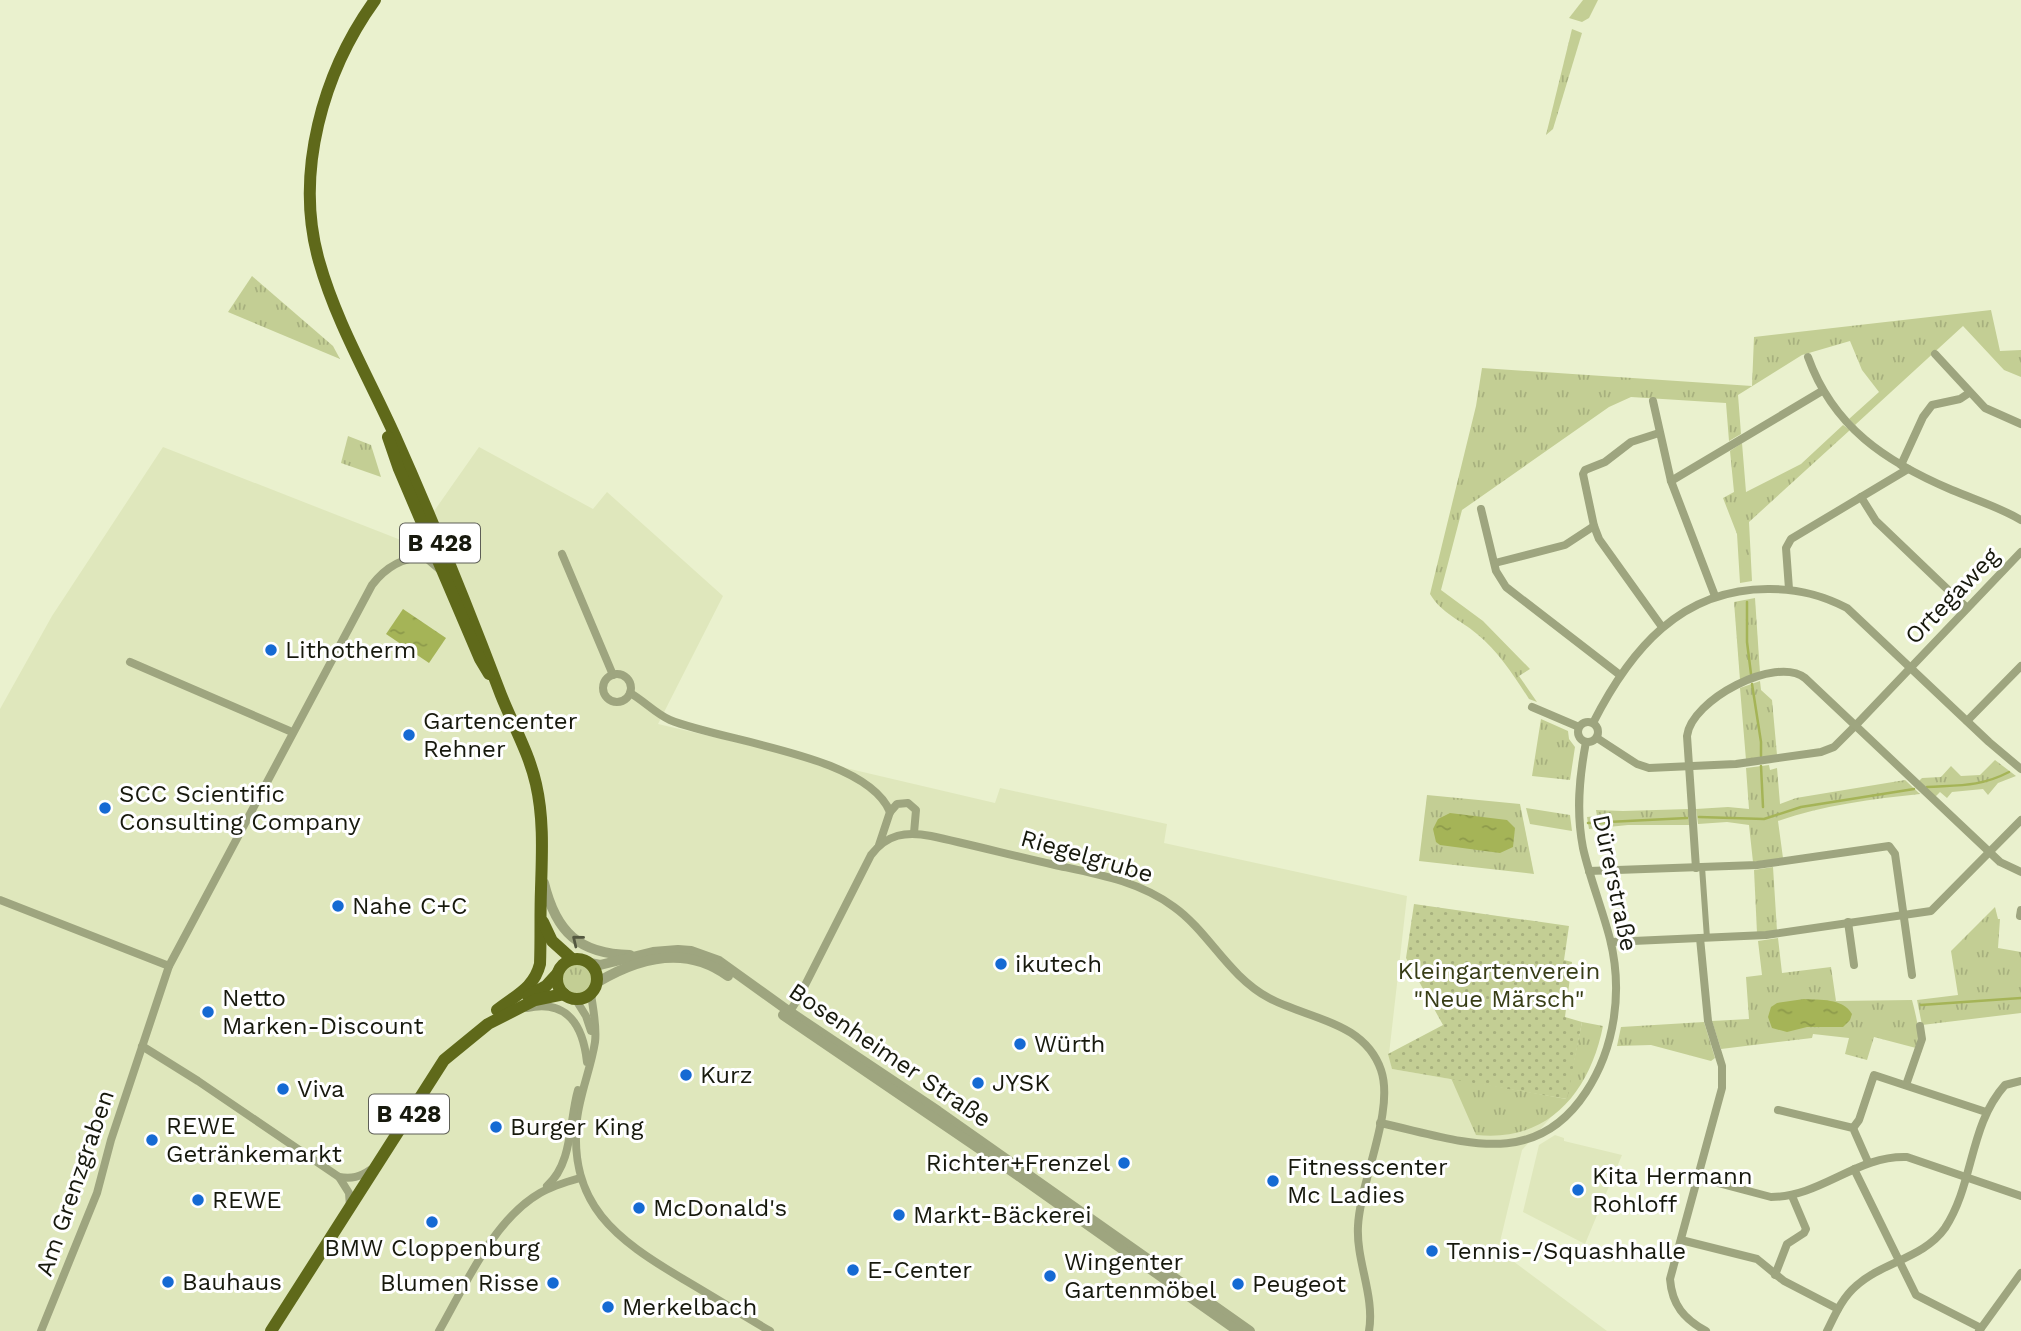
<svg xmlns="http://www.w3.org/2000/svg" width="2021" height="1331" viewBox="0 0 2021 1331" font-family="'Work Sans',sans-serif">
	<style>
		.built { fill: #dfe7bc }
		.grass { fill: url(#grass-tufts) }
		.garden { fill: url(#garden-dots) }
		.water { fill: url(#water-ripples) }
		.lines { fill: none; stroke-linecap: round; stroke-linejoin: round }
		.stream { stroke: #a5b457; stroke-width: 2.5 }
		.pedestrian { stroke: #9ea57f; stroke-width: 6 }
		.minor { stroke: #9ea57f; stroke-width: 8 }
		.tertiary { stroke: #9ea57f; stroke-width: 10 }
		.primary { stroke: #5f691a; stroke-width: 12 }
		.oneway { stroke: #545840 }
		.poi-dot { fill: #156ad3; stroke: #fff; stroke-width: 2.5 }
		.labels { text-anchor: middle; stroke-width: 6; stroke-linejoin: round; paint-order: stroke }
		.shield { fill: #fff; stroke: #5d5e56; stroke-width: 2 }
		.shield-label { font-size: 23px; font-weight: bold; fill: #17190d }
		.street-label { font-size: 24px; fill: #17190d; stroke: #fff }
		.poi-label { font-size: 24px; fill: #17190d; stroke: #fff; text-anchor: start }
		.park-label { font-size: 24px; fill: #383e17; stroke: #fff }
	</style>
	<defs>
		<pattern id="grass-tufts" width="24" height="20" patternUnits="userSpaceOnUse" patternTransform="scale(1.75)"><rect width="24" height="20" fill="#c3ce94"/><path d="M3 7l-1-3M5 7V3M7 7l1-3M15 17l-1-3M17 17v-4M19 17l1-3" fill="none" stroke="#a7b07e"/></pattern>
		<pattern id="garden-dots" width="8" height="8" patternUnits="userSpaceOnUse" patternTransform="scale(1.75)"><rect width="8" height="8" fill="#c3ce94"/><path d="M2 2h.1M6 6h.1" fill="none" stroke="#a7b07e" stroke-width="1.8" stroke-linecap="round"/></pattern>
		<pattern id="water-ripples" width="26" height="14" patternUnits="userSpaceOnUse" patternTransform="scale(1.75)"><rect width="26" height="14" fill="#a5b457"/><path d="M2 4q2-2 4 0t4 0M15 11q2-2 4 0t4 0" fill="none" stroke="#8d9a4b"/></pattern>
	</defs>
	<rect width="100%" height="100%" fill="#eaf1ce"/>
	<g class="built">
		<polygon points="163,447 411,544 479,447 593,509 607,492 723,596 658,724 995,803 1000,788 1167,824 1164,843 1407,896 1389,1054 1392,1069 1567,1099 1522,1150 1498,1250 1607,1331 0,1331 0,709 52,616"/>
		<polygon points="1555,1135 1564,1138 1564,1141 1622,1155 1585,1244 1523,1212 1539,1145"/>
	</g>
	<g class="grass">
		<polygon points="1583,0 1598,0 1589,18 1582,22 1569,18"/>
		<polygon points="1572,29 1582,33 1553,129 1546,135"/>
		<polygon points="252,276 333,346 340,359 228,312"/>
		<path d="M 1991,310 L 2000,351 L 2021,350 L 2021,377 L 2004,370 L 1963,326 L 1855,425 L 1849,419 L 1879,392 L 1862,370 L 1850,341 L 1802,355 L 1738,395 L 1741,434 L 1729,441 L 1726,403 L 1631,397 L 1609,407 L 1462,510 L 1441,590 L 1483,621 L 1530,669 L 1519,676 L 1537,702 L 1529,699 C 1514,676 1499,652 1477,634 C 1461,620 1442,614 1430,594 L 1476,406 L 1482,368 L 1752,386 L 1754,337 Z"/>
		<polygon points="1843,425 1850,430 1749,522 1752,581 1740,583 1737,534 1723,498 1734,492 1730,451 1742,443 1746,492 1801,464"/>
		<polygon points="348,436 371,445 381,477 341,463"/>
		<polygon points="1755,598 1760,673 1740,680 1734,602"/>
		<polygon points="1760,681 1761,690 1772,700 1777,755 1746,760 1740,688"/>
		<polygon points="1541,719 1568,731 1569,739 1575,747 1570,780 1532,776"/>
		<polygon points="1995,760 2016,776 1998,783 1988,795 1983,789 1952,792 1947,798 1940,792 1935,797 1918,782 1922,778 1941,777 1951,766 1961,776 1980,775"/>
		<path d="M 1769,765 L 1770,770 L 1777,768 L 1780,804 L 1796,798 L 1905,780 L 1920,794 C 1873,799 1823,805 1778,821 L 1783,858 L 1753,862 L 1749,825 L 1727,822 L 1698,824 L 1696,809 L 1728,807 L 1749,809 L 1746,768 Z"/>
		<polygon points="1427,795 1520,804 1534,874 1419,861"/>
		<polygon points="1526,808 1570,815 1572,831 1530,824"/>
		<polygon points="1689,809 1689,825 1628,825 1589,829 1587,817 1597,816 1596,810 1623,811"/>
		<polygon points="1773,867 1777,931 1757,933 1754,870"/>
		<polygon points="1995,907 1998,919 2000,919 1998,948 2021,952 2021,1013 1922,1025 1917,1000 1958,995 1951,951"/>
		<path d="M 1778,938 L 1782,973 L 1831,967 L 1836,1001 L 1912,1000 C 1916,1016 1921,1032 1916,1048 L 1874,1037 L 1867,1060 L 1845,1054 L 1849,1038 L 1813,1034 L 1812,1038 L 1721,1049 L 1712,1021 L 1749,1019 L 1746,977 L 1762,975 L 1758,941 Z"/>
		<circle cx="577" cy="979" r="15"/>
		<path d="M 1582,1022 L 1603,1026 C 1590,1092 1548,1143 1476,1135 L 1451,1078 L 1566,1099 Z"/>
		<polygon points="1704,1022 1715,1058 1711,1061 1651,1045 1617,1046 1621,1027"/>
	</g>
	<polygon class="garden" points="1414,904 1569,926 1564,960 1572,962 1565,1017 1582,1022 1567,1099 1392,1069 1388,1054 1443,1025 1406,958"/>
	<g class="water">
		<polygon points="403,609 446,638 429,663 386,634"/>
		<polygon points="1450,813 1507,820 1515,828 1513,847 1500,853 1440,845 1436,842 1433,829 1438,819"/>
		<path d="M 1804,999 C 1820,1000 1843,998 1852,1014 L 1850,1020 L 1843,1027 L 1807,1027 L 1787,1032 L 1772,1028 L 1768,1017 L 1771,1007 L 1777,1003 Z"/>
	</g>
	<g class="lines">
		<g class="stream">
			<polyline points="1747,602 1747,642 1751,674"/>
			<polyline points="1752,684 1761,742 1761,756"/>
			<polyline points="1761,766 1763,807"/>
			<path d="M 1927,787 C 1959,785 1980,787 2009,772"/>
			<polyline points="1699,817 1764,819 1801,807 1914,789"/>
			<polyline points="1588,823 1687,818"/>
			<polyline points="1921,1005 2021,998"/>
		</g>
		<polyline class="pedestrian" points="1702,867 1707,938"/>
		<g class="minor">
			<polyline points="1935,354 1985,408 2021,424"/>
			<path d="M 1808,357 C 1833,427 1886,462 1952,490 C 1976,500 1999,507 2021,520"/>
			<polyline points="1653,401 1671,481 1715,596"/>
			<polyline points="1659,433 1631,442 1605,462 1585,470 1583,474 1594,526 1599,539 1662,627"/>
			<polyline points="1901,465 1923,417 1932,405 1960,399 1969,393"/>
			<polyline points="1671,481 1822,391"/>
			<polyline points="1861,497 1876,521 1967,608"/>
			<polyline points="1481,509 1496,571 1506,587 1620,675"/>
			<polyline points="562,554 613,675"/>
			<polyline points="406,559 420,546 423,530"/>
			<polyline points="1495,563 1565,545 1594,526"/>
			<polyline points="1789,589 1786,548 1791,539 1908,469"/>
			<polyline points="130,662 292,732"/>
			<circle cx="617" cy="688" r="14"/>
			<path d="M 630,693 C 643,700 656,714 670,720 C 724,742 867,755 890,812"/>
			<polyline points="1532,707 1579,727"/>
			<polyline points="1967,721 2021,666"/>
			<circle cx="1588" cy="732" r="10"/>
			<path d="M 1593,723 C 1630,650 1681,588 1770,589 C 1799,589 1822,595 1847,608 L 1989,742 L 2021,769"/>
			<polyline points="1597,738 1637,764 1649,768 1736,764 1821,752 1834,747 1855,726 2021,552"/>
			<polyline points="879,845 890,812 897,804 908,803 916,810 914,833"/>
			<path d="M 1696,868 L 1687,736 C 1691,700 1776,655 1805,678 L 2000,862 L 2021,872"/>
			<polyline points="1589,871 1757,865 1889,846 1895,854 1912,975"/>
			<polyline points="0,900 169,966"/>
			<polyline points="2020,916 2021,910"/>
			<polyline points="1848,922 1854,965"/>
			<path d="M 1700,938 L 1708,1021 L 1722,1066 L 1722,1088 L 1670,1279 C 1672,1305 1684,1319 1706,1331"/>
			<polyline points="1611,942 1766,935 1931,911 2021,820"/>
			<path d="M 591,994 C 593,1009 597,1027 595,1042 C 591,1068 580,1093 577,1119 C 568,1205 616,1239 683,1279 C 712,1296 741,1314 770,1331"/>
			<polyline points="576,1000 586,1016 591,1031"/>
			<path d="M 527,1008 C 568,999 583,1026 587,1062"/>
			<path d="M 787,1016 L 799,997 L 871,855 C 887,834 906,831 931,836 C 973,845 1014,856 1055,865 C 1097,874 1139,881 1174,907 C 1209,932 1228,976 1269,998 C 1308,1019 1364,1021 1381,1070 C 1395,1111 1360,1181 1358,1226 C 1356,1261 1375,1296 1369,1331"/>
			<path d="M 142,1046 L 198,1081 L 339,1177 C 352,1179 360,1177 370,1170"/>
			<polyline points="1906,1085 1922,1039 1920,1026"/>
			<polyline points="1778,1110 1853,1128 1868,1162"/>
			<path d="M 1380,1123 C 1457,1139 1533,1173 1586,1092 C 1615,1048 1623,991 1610,939 C 1602,908 1590,879 1583,848 C 1576,812 1579,778 1586,742"/>
			<polyline points="1853,1128 1859,1120 1874,1075 1986,1112"/>
			<polyline points="1854,1169 1916,1295 1981,1328"/>
			<polyline points="339,1177 349,1193 350,1206"/>
			<path d="M 1699,1178 L 1771,1197 C 1821,1197 1857,1155 1907,1157 L 2021,1196"/>
			<path d="M 547,1186 C 573,1163 569,1121 578,1090"/>
			<polyline points="1681,1240 1757,1259 1784,1281 1838,1309"/>
			<polyline points="1775,1275 1787,1244 1804,1233 1806,1229 1792,1196"/>
			<path d="M 41,1331 L 97,1193 L 111,1140 L 169,966 L 372,585 C 385,568 403,557 425,557 L 439,569"/>
			<path d="M 439,1331 C 465,1286 493,1220 540,1193 C 552,1186 566,1182 580,1178"/>
			<path d="M 1827,1331 C 1835,1315 1842,1298 1856,1286 C 1882,1262 1924,1258 1945,1228 C 1974,1184 1969,1125 2005,1085 L 2021,1081"/>
			<polyline points="1979,1331 2021,1273"/>
		</g>
		<g class="tertiary">
			<path d="M 544,883 C 556,932 579,954 630,955"/>
			<polyline points="590,963 600,965 653,952 678,950 691,951 719,961 790,1012 938,1111 1250,1331"/>
			<path d="M 598,982 C 640,957 686,945 728,976"/>
			<polyline points="783,1015 993,1158 1238,1331"/>
		</g>
		<g class="primary">
			<path d="M 375,0 C 323,72 294,173 319,261 C 336,322 369,378 395,436 C 433,521 468,608 501,695 C 513,725 529,753 536,784 C 544,819 542,854 541,889 C 540,914 541,939 540,964 C 534,988 516,995 497,1010"/>
			<polyline points="388,437 399,469 480,659 489,674"/>
			<polyline points="543,922 552,941 572,959"/>
			<circle cx="577" cy="979" r="20"/>
			<polyline points="528,996 546,986 557,974"/>
			<polyline points="271,1331 444,1060 488,1024 535,1000 564,994"/>
		</g>
	</g>
	<defs><path id="oneway-chevron" d="M-2-3.5L2.5 0L-2 3.5" fill="none" stroke-width="1.6" stroke-linecap="round" stroke-linejoin="round" transform="scale(1.75)"/></defs>
	<use class="oneway" href="#oneway-chevron" transform="translate(577 940) rotate(-141)"/>
	<g class="poi-dot">
		<circle cx="271" cy="650" r="7"/>
		<circle cx="409" cy="735" r="7"/>
		<circle cx="105" cy="808" r="7"/>
		<circle cx="338" cy="906" r="7"/>
		<circle cx="1001" cy="964" r="7"/>
		<circle cx="208" cy="1012" r="7"/>
		<circle cx="1020" cy="1044" r="7"/>
		<circle cx="686" cy="1075" r="7"/>
		<circle cx="978" cy="1083" r="7"/>
		<circle cx="283" cy="1089" r="7"/>
		<circle cx="496" cy="1127" r="7"/>
		<circle cx="152" cy="1140" r="7"/>
		<circle cx="1124" cy="1163" r="7"/>
		<circle cx="1273" cy="1181" r="7"/>
		<circle cx="1578" cy="1190" r="7"/>
		<circle cx="198" cy="1200" r="7"/>
		<circle cx="639" cy="1208" r="7"/>
		<circle cx="899" cy="1215" r="7"/>
		<circle cx="432" cy="1222" r="7"/>
		<circle cx="1432" cy="1251" r="7"/>
		<circle cx="853" cy="1270" r="7"/>
		<circle cx="1050" cy="1276" r="7"/>
		<circle cx="168" cy="1282" r="7"/>
		<circle cx="553" cy="1283" r="7"/>
		<circle cx="1238" cy="1284" r="7"/>
		<circle cx="608" cy="1307" r="7"/>
	</g>
	<g class="labels">
		<g class="shield">
			<rect x="400" y="523.5" width="80" height="39" rx="5"/>
			<rect x="369" y="1094.5" width="80" height="39" rx="5"/>
		</g>
		<g class="shield-label">
			<text x="440" y="551">B 428</text>
			<text x="409" y="1122">B 428</text>
		</g>
		<g class="street-label">
			<text transform="translate(1952 596) rotate(-46)" y="8">Ortegaweg</text>
			<text transform="translate(1087 856) rotate(16)" y="8">Riegelgrube</text>
			<text transform="translate(1615 883) rotate(78)" y="8">Dürerstraße</text>
			<text transform="translate(890 1055) rotate(34)" y="8">Bosenheimer Straße</text>
			<text transform="translate(75 1183) rotate(-71)" y="8">Am Grenzgraben</text>
		</g>
		<g class="poi-label">
			<text x="285" y="658">Lithotherm</text>
			<text x="423" y="729">Gartencenter<tspan x="423" dy="28">Rehner</tspan></text>
			<text x="119" y="802">SCC Scientific<tspan x="119" dy="28">Consulting Company</tspan></text>
			<text x="352" y="914">Nahe C+C</text>
			<text x="1015" y="972">ikutech</text>
			<text x="222" y="1006">Netto<tspan x="222" dy="28">Marken-Discount</tspan></text>
			<text x="1034" y="1052">Würth</text>
			<text x="700" y="1083">Kurz</text>
			<text x="992" y="1091">JYSK</text>
			<text x="297" y="1097">Viva</text>
			<text x="166" y="1134">REWE<tspan x="166" dy="28">Getränkemarkt</tspan></text>
			<text x="510" y="1135">Burger King</text>
			<text x="1110" y="1171" text-anchor="end">Richter+Frenzel</text>
			<text x="1287" y="1175">Fitnesscenter<tspan x="1287" dy="28">Mc Ladies</tspan></text>
			<text x="1592" y="1184">Kita Hermann<tspan x="1592" dy="28">Rohloff</tspan></text>
			<text x="212" y="1208">REWE</text>
			<text x="653" y="1216">McDonald's</text>
			<text x="913" y="1223">Markt-Bäckerei</text>
			<text x="432" y="1256" text-anchor="middle">BMW Cloppenburg</text>
			<text x="1446" y="1259">Tennis-/Squashhalle</text>
			<text x="1064" y="1270">Wingenter<tspan x="1064" dy="28">Gartenmöbel</tspan></text>
			<text x="867" y="1278">E-Center</text>
			<text x="182" y="1290">Bauhaus</text>
			<text x="539" y="1291" text-anchor="end">Blumen Risse</text>
			<text x="1252" y="1292">Peugeot</text>
			<text x="622" y="1315">Merkelbach</text>
		</g>
		<g class="park-label">
			<text x="1499" y="979">Kleingartenverein<tspan x="1499" dy="28">"Neue Märsch"</tspan></text>
		</g>
	</g>
</svg>
